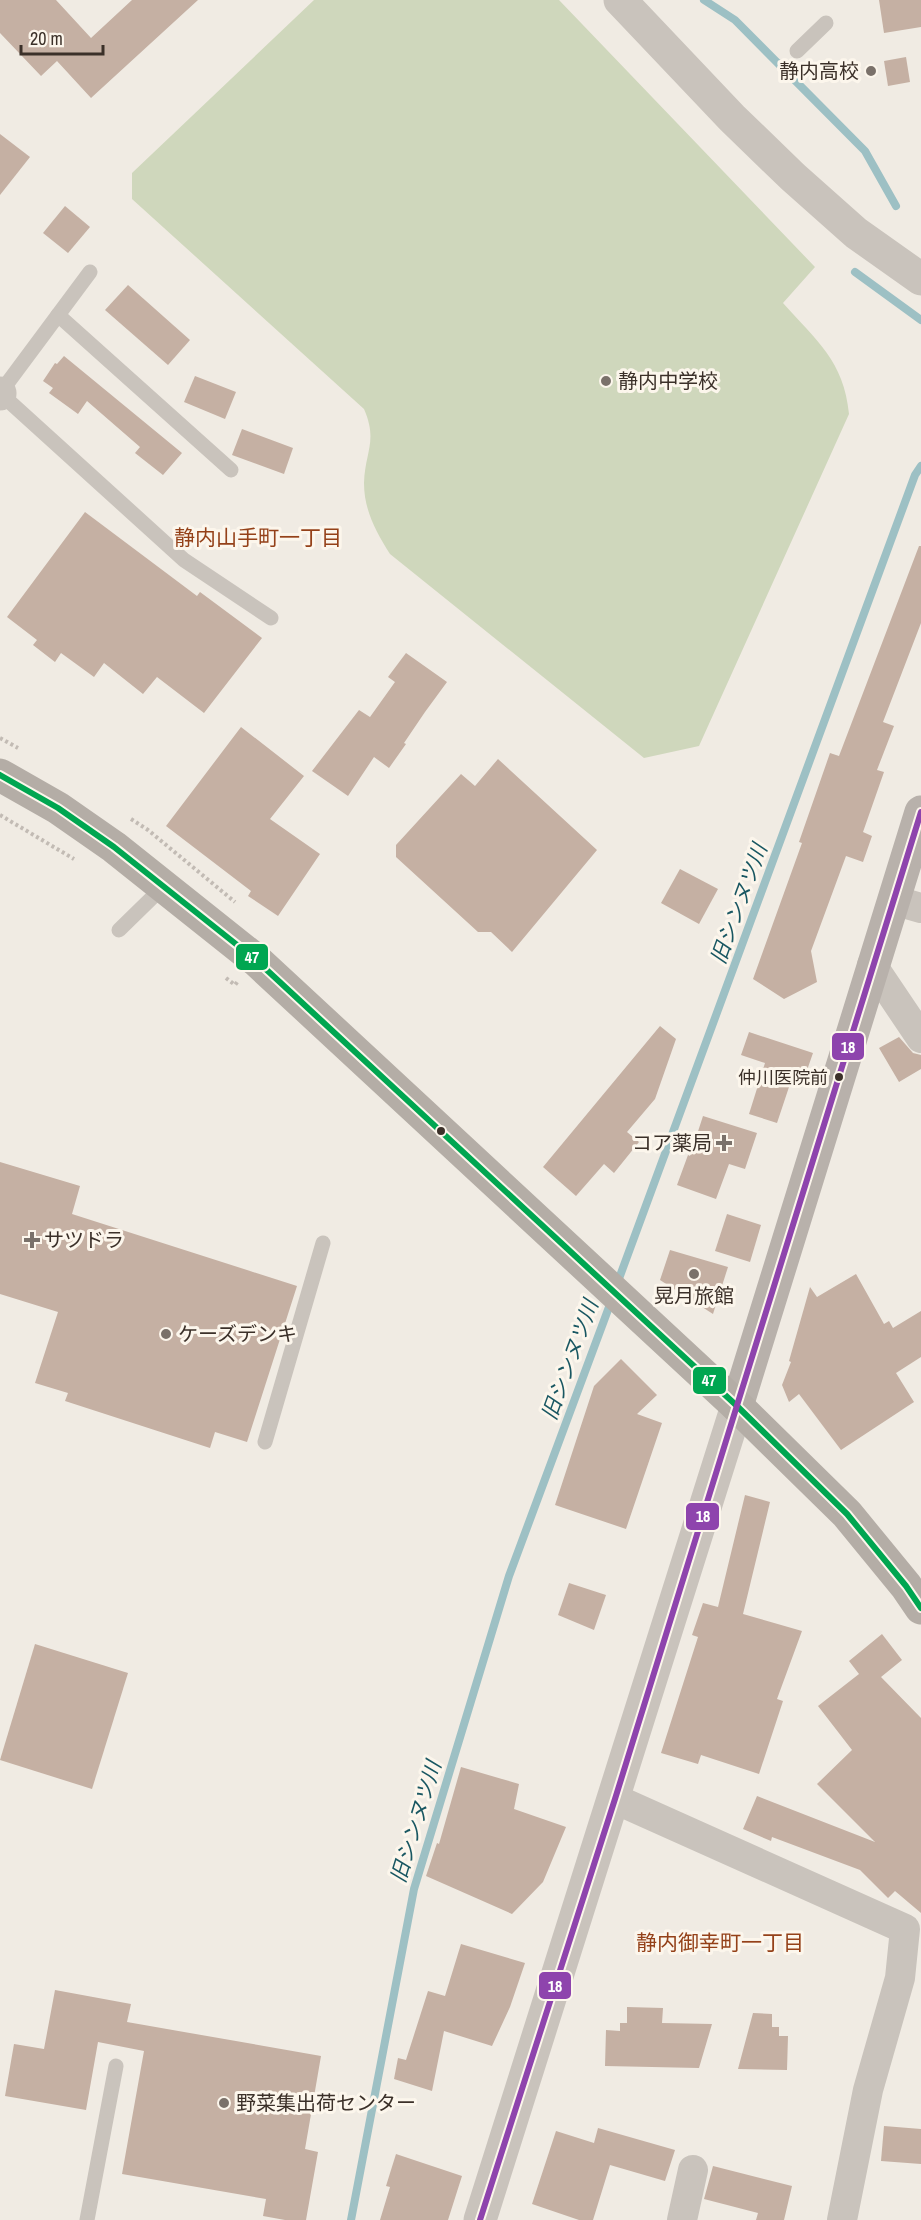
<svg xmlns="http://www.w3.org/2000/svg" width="921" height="2220" viewBox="0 0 921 2220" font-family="'Archivo Narrow','Noto Sans JP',sans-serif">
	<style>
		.green { fill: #cfd7bc }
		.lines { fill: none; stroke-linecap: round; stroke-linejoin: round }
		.stream { stroke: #9dc0c4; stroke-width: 8 }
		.building { fill: #c5b0a3 }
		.path { stroke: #c2bbb4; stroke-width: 4; stroke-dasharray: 3 3; stroke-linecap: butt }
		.service { stroke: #c9c3bc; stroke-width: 15 }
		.minor { stroke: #c9c3bc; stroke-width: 30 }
		.tertiary { stroke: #c9c3bc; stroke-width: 33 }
		.primary { stroke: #b8b1ab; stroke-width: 33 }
		.trunk { stroke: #b4ada6; stroke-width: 33 }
		.bus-1-casing { stroke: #fcf6ec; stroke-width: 10 }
		.bus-2-casing { stroke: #fcf6ec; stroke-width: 10 }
		.bus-1 { stroke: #00a651; stroke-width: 6 }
		.bus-2 { stroke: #8e44ad; stroke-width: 6 }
		.poi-dot { fill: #7a716a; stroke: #fcf6ec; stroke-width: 2 }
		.bus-dot { fill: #3b3029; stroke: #fcf6ec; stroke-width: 2 }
		.labels { text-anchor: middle; stroke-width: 6; stroke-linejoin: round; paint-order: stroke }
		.bus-label { font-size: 18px; fill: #3b3029; stroke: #fcf6ec; text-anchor: end }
		.poi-label { font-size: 20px; fill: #3b3029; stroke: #fcf6ec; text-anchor: start }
		.neighbourhood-label { font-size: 21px; fill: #944119; stroke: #fcf6ec }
		.water-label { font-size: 21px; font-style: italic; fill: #195762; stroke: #fcf6ec }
		.line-badge { stroke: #fcf6ec; stroke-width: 2 }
		.badge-label { font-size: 16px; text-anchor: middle; font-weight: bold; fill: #fff }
	</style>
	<rect width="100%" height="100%" fill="#f0ebe3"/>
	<path class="green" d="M 314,0 L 559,0 L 815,267 L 783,303 C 816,340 844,361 849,414 L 699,746 L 644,758 L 390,554 C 376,532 364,510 364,483 C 365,452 378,441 364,409 L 132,199 L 132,173 Z"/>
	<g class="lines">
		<g class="stream">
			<polyline points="704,0 735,20 865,151 896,206"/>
			<polyline points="855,272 921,320"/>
			<polyline points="617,1284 915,475 921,466"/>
			<polyline points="351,2220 414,1889 509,1576 612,1299"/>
		</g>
	</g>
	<g class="building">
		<polygon points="0,0 56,0 91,38 132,0 198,0 91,98 57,61 41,76 0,33"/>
		<polygon points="879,0 921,0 921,27 884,33"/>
		<polygon points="906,57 910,82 888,86 884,61"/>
		<polygon points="0,134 30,157 0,195"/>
		<polygon points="65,206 90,227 68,253 43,233"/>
		<polygon points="128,285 190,340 168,365 105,310"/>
		<polygon points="64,356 182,453 163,475 135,453 140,447 87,401 78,414 49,393 53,388 43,381 55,363 57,364"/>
		<polygon points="195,376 236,392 225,419 184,402"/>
		<polygon points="242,429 293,448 284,474 232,455"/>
		<polygon points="85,512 197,596 200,592 262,638 204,713 157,677 143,694 104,663 94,677 61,653 55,662 33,645 37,640 7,617"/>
		<polygon points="919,546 921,546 921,623 883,722 894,726 877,770 884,772 863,832 872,836 863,862 846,856 811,951 817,982 784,999 753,979 802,843 799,842 830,753 839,756"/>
		<polygon points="406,653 447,682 425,712 404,743 406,744 389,768 374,757 348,796 312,771 359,710 370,717 395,682 388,677"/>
		<polygon points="241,727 304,776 270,819 320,854 278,916 248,896 251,891 166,826"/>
		<polygon points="498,759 597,850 512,952 491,932 478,932 396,857 396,845 461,774 475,786"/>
		<polygon points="680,869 718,889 699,924 661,903"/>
		<polygon points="660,1026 676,1039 655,1099 627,1132 639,1142 614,1173 604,1164 576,1196 543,1167"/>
		<polygon points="749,1032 813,1053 805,1076 794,1072 777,1123 749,1114 765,1063 741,1055"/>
		<polygon points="899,1037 913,1053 921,1055 921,1069 899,1082 879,1048"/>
		<polygon points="703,1116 757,1133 745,1169 729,1164 716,1199 677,1185 688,1155 690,1156"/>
		<polygon points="0,1162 80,1186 72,1214 297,1286 247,1442 215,1432 210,1448 65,1401 68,1393 35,1383 58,1312 0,1294"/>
		<polygon points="727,1214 761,1225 750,1262 715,1251"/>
		<polygon points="670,1250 728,1267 713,1314 660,1280"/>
		<polygon points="856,1274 884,1324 889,1321 893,1328 921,1311 921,1357 896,1373 914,1402 841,1450 799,1394 789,1402 782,1385 791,1362 789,1361 810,1287 817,1297"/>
		<polygon points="621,1359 657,1395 637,1414 662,1423 626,1529 555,1505 594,1386"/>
		<polygon points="745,1495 770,1502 743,1614 802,1631 777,1699 783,1701 759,1774 701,1755 698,1764 661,1753 698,1637 692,1635 703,1603 718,1607"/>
		<polygon points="569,1583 606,1595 594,1630 558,1615"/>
		<polygon points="882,1634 902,1660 881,1677 921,1718 921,1913 895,1891 888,1898 860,1870 772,1837 771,1841 743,1829 757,1796 875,1842 817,1784 852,1750 818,1706 859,1674 849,1661"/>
		<polygon points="35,1644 128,1673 92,1789 0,1760"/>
		<polygon points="461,1767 519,1784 514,1809 566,1827 543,1882 512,1914 426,1876 437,1843 439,1844"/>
		<polygon points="461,1944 525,1963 510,2007 492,2046 444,2031 432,2091 394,2079 398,2058 406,2060 428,1991 445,1996"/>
		<polygon points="55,1990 131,2004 127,2022 321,2056 305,2149 318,2152 306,2220 285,2220 263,2216 266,2199 122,2174 144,2051 98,2042 86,2110 5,2096 14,2044 44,2049"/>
		<polygon points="627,2007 663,2008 662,2023 712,2024 699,2068 605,2066 606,2030 620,2031 620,2023 627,2023"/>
		<polygon points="753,2013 772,2014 772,2027 779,2027 779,2036 788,2036 787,2070 738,2069"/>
		<polygon points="884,2126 921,2129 921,2164 881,2161"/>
		<polygon points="598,2128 675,2150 665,2181 610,2165 593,2220 579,2220 532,2204 556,2131 594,2143"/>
		<polygon points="396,2154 462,2176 448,2220 380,2220 390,2187 386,2186"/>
		<polygon points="713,2166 792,2186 784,2220 756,2220 758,2213 704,2199"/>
	</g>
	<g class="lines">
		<g class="path">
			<polyline points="0,738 18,748"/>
			<polyline points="0,815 74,859"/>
			<polyline points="131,819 148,830 235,902"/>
			<polyline points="226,978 235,985 238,981"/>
		</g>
		<g class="service">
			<polyline points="797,51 826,23"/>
			<polyline points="90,272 0,393 184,560 271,618"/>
			<polyline points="58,315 231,470"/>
			<polyline points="119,930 164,886"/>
			<polyline points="265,1442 323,1243"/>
			<polyline points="87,2220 116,2066"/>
		</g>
		<g class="minor">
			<polyline points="893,900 921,908"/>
			<polyline points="872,965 921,1038"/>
			<polyline points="615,1799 905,1929 900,1978 868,2090 842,2220"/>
			<polyline points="682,2220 693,2170"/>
		</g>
		<g class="tertiary">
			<polyline points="620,0 732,118 793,177 856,233 921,279"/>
			<polyline points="0,393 0,394"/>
			<polyline points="480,2220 737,1406"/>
		</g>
		<polyline class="primary" points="737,1406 921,812"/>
		<polyline class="trunk" points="0,775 58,808 114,847 256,960 737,1406 847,1514 906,1586 921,1608"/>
		<defs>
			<polyline id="bus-1" points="0,775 58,808 114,847 256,960 737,1406 847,1514 906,1586 921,1608"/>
			<polyline id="bus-2" points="480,2220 615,1799 921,812"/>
		</defs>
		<use href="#bus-1" class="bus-1-casing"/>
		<use href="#bus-2" class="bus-2-casing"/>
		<use href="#bus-1" class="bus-1"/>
		<use href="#bus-2" class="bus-2"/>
	</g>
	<g class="poi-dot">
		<circle cx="871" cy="71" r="6"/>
		<circle cx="606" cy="381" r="6"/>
		<path d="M721 1134h6v6h6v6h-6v6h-6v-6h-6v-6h6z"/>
		<path d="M29 1231h6v6h6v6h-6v6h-6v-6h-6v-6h6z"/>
		<circle cx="694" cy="1274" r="6"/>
		<circle cx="166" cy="1334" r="6"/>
		<circle cx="224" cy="2103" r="6"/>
	</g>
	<g class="bus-dot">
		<circle cx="839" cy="1077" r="5"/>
		<circle cx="441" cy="1131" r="5"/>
	</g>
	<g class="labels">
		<g class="bus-label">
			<text x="828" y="1084">仲川医院前</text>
		</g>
		<g class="poi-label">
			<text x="859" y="78" text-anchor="end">静内高校</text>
			<text x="618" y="388">静内中学校</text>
			<text x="712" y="1150" text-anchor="end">コア薬局</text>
			<text x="44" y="1247">サツドラ</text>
			<text x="694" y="1303" text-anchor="middle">晃月旅館</text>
			<text x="178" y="1341">ケーズデンキ</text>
			<text x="236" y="2110">野菜集出荷センター</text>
		</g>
		<g class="neighbourhood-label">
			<text x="258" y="545">静内山手町一丁目</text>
			<text x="720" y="1950">静内御幸町一丁目</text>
		</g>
		<g class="water-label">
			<text transform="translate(739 904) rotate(-70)" y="7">旧シンヌツ川</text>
			<text transform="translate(570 1360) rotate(-70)" y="7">旧シンヌツ川</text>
			<text transform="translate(416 1822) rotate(-73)" y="7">旧シンヌツ川</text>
		</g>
	</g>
	<g class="line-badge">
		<rect x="235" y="943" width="34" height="28" rx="6" fill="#00a651"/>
		<rect x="831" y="1032" width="34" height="29" rx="6" fill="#8e44ad"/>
		<rect x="692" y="1366" width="35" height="29" rx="6" fill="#00a651"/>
		<rect x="685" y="1502" width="35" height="29" rx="6" fill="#8e44ad"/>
		<rect x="538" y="1971" width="34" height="29" rx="6" fill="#8e44ad"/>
	</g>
	<g class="badge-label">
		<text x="252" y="963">47</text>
		<text x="848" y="1053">18</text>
		<text x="709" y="1386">47</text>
		<text x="703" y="1522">18</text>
		<text x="555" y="1992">18</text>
	</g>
	<path d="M21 45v9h82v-9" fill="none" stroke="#3b3029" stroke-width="3"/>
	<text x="30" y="45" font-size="18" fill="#3b3029" stroke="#fcf6ec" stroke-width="4.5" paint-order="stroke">20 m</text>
</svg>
